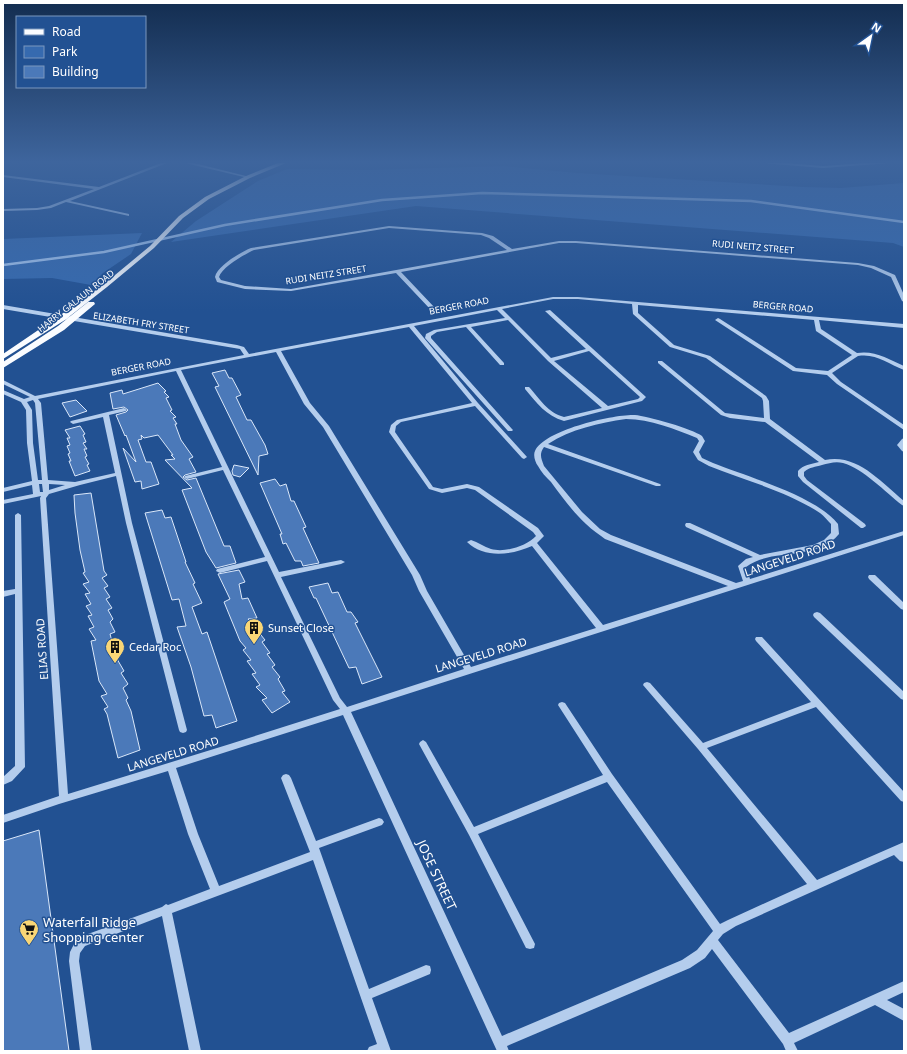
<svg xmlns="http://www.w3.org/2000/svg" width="907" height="1054" viewBox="0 0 907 1054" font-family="'Noto Sans',sans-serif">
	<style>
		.green { fill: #366aaf }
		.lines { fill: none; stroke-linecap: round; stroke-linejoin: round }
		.stream { stroke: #a8c7ee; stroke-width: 2.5 }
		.building { fill: #4b79b9; stroke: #dae7f9 }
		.minor { fill: #b4cded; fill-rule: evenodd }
		.major { fill: #fafcff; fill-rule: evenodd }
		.labels { text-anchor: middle; stroke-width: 3; stroke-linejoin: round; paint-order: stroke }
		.far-street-label { font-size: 9px; fill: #fff; stroke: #225192 }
		.street-label { font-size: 11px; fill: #fff; stroke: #225192 }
		.poi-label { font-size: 11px; fill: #fff; stroke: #225192; text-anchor: start }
		.near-street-label { font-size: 13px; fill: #fff; stroke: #225192 }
		.near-poi-label { font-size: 13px; fill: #fff; stroke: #225192; text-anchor: start }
	</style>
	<rect width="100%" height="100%" fill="#225192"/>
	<g class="green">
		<polygon points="503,166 577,173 803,187 841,188 904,183 904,247 893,243 416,206 171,242 196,221 258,181 287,169 368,170"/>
		<polygon points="142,233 131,254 103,273 91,285 52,278 3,279 3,239"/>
	</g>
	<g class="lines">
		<polyline class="stream" points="3,265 104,252 225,225 382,200 482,193 751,201 904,222"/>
	</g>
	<g class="building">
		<polygon points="225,370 229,378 232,378 241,395 236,397 247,420 251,420 265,445 268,454 259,456 258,475 215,387 219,386 212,373"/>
		<polygon points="158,383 166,391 164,392 169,397 166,398 172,410 170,411 176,417 173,418 177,424 175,424 181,440 193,457 189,459 196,472 185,475 183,477 187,480 196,478 224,546 230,546 236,563 216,568 206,552 182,490 192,488 165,460 175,459 171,455 173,455 158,435 144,438 141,435 142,439 138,440 146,462 151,462 159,484 142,489 141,481 135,482 123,448 136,462 126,435 125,436 116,415 126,412 128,410 124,407 113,409 110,393 122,390 123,394"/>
		<polygon points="76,400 87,411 70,417 62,403"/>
		<polygon points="80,426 85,434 83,435 86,442 83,443 87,449 84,449 87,456 85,457 89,464 87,465 90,471 75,476 69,461 71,461 68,454 70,453 67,446 70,445 67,438 70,438 65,430"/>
		<polygon points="234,465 249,468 240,477 233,475 232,471"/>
		<polygon points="275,479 280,486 286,484 291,501 294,501 306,527 303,528 319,563 303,566 301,561 295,561 286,543 283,544 280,534 282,534 260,483"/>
		<polygon points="91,493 104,571 107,575 102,578 108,586 104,588 110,597 106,599 112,608 108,610 113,619 110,622 115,632 110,634 117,659 124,671 121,673 128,684 123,688 128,698 126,700 131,711 140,750 118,758 107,714 104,709 108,707 101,696 107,694 99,681 91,641 96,640 89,629 94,627 88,616 92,615 86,606 91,604 85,594 90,593 83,584 89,582 83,573 85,572 80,550 75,513 74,495"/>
		<polygon points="162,510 165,518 171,517 186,562 185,562 195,583 193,584 202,603 192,607 202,634 207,632 237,721 216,728 212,715 204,716 191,667 177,627 186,626 179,599 172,600 145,513"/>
		<polygon points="239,570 245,582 239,584 242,599 248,598 257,618 248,619 265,640 262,642 270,653 267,654 275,665 272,667 280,677 278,679 285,691 282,692 290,702 272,713 262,700 267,698 256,687 260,685 252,674 256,673 247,661 251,660 243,650 246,648 240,641 224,602 230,599 218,574"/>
		<polygon points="328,583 332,593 338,592 347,612 351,612 358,622 355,623 382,677 362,684 356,667 349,668 316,598 314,598 309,587"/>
		<polygon points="39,830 69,1051 3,1051 3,841"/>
	</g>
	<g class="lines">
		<g class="minor">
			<polygon points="161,163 167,163 70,201 129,214 129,216 66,202 51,208 37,210 3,211 3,209 37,208 49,206 94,189 3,177 3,175 99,187"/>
			<polygon points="185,163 194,163 250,177 248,178"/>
			<polygon points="762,163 786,163 823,166 864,163 891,163 823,168"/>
			<path d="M 389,226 L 482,233 L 493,236 L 512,249 L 559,241 L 576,241 L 858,263 L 874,266 L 895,275 L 904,295 L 904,302 L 902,301 L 891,277 L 871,268 L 858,265 L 576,243 L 559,243 L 401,272 L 435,308 L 435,310 L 431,310 L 396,273 L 291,291 L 245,289 L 217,282 L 215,277 C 217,266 241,252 251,248 ZM 389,228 L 481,235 L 489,238 L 507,250 L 291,289 L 245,286 L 221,280 L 219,277 C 222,267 245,254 254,250 Z"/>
			<path d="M 553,297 L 578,297 L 904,324 L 904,328 L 819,320 L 821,329 L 857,353 C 874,350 889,359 904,366 L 904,370 C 888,364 876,353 858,356 L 832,373 L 841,382 L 904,425 L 904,430 L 837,384 L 827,375 L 793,371 L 715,320 L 718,318 L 720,319 L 796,368 L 828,371 L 852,355 L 816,331 L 814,320 L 638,305 L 638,313 L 674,345 L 710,356 L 766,396 L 769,401 L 770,419 L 825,460 C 857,453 881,482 904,501 L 904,506 L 902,505 C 885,492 864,469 843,463 C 836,461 829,463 822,465 C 815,467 810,467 804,472 L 804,476 L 807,480 L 865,524 L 866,526 L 863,528 L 861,528 L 803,482 L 798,476 L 798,471 C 803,465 811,464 819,462 L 765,422 L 730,418 L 721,415 L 658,363 L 658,361 L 662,361 L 725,413 L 764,418 L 763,401 L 762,398 L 706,358 L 670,347 L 633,314 L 632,304 L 578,299 L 553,299 L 502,309 L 551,358 L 586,349 L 545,311 L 550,310 L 646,397 L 642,401 L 564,421 C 546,416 537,403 525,389 L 525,387 L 529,387 C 539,398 548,413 564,417 L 602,408 L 548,361 L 508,320 L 471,327 L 504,363 L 504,365 L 500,365 L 466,327 L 437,332 L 431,336 L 431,338 L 512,429 L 513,430 L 512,431 L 508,431 L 425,338 L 426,334 L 434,330 L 505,318 L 497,310 L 414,326 L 478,403 L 527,457 L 524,459 L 522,458 L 475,406 L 401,422 L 396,426 L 395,432 L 433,487 L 442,489 L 467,484 L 479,487 L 538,528 L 544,536 L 537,543 L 603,625 L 728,586 L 605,539 C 599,534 592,530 586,524 C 573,512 562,497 551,482 C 546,477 541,472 538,466 C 535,462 533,455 535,451 C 544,430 614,414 635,415 C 647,416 693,429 702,436 C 702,436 705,441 705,441 L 699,452 L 702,458 L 713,463 C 748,477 816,496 838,524 L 839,534 C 816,562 772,547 746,567 L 750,579 L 904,531 L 904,535 L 351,712 L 502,1036 L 682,960 L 697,950 L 713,931 L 607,782 L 478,834 L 535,944 L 534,948 L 530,949 L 526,948 L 469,835 L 419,744 L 420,742 L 423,740 L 426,742 L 474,827 L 603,775 L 558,705 L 559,703 L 562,702 L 565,703 L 612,774 L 720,924 L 728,920 L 807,884 L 698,749 L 643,685 L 644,683 L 647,682 L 650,683 L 703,743 L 811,702 L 756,641 L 755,639 L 756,637 L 762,637 L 904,792 L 904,802 L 901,801 L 816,707 L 707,748 L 817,880 L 904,842 L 904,862 L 900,861 L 894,855 L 736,926 L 723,934 L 718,940 L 789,1033 L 904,981 L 904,992 L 887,1000 L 904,1009 L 904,1021 L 875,1005 L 794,1043 L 798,1051 L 786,1051 L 783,1044 L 712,949 L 705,958 L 690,968 L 507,1046 L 509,1051 L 497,1051 L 343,715 L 176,768 L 198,834 L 219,886 L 310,852 L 281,778 L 283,775 L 286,774 L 289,775 L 291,778 L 316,841 L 379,818 L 382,819 L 384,822 L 382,825 L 319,848 L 369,989 L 426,965 L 430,966 L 431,970 L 430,974 L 372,998 L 391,1051 L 367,1051 L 369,1047 L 377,1044 L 313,860 L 172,913 L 201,1051 L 189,1051 L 162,916 L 85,946 L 80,953 L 79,961 L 92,1051 L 80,1051 L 69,961 L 70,952 L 77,938 L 162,907 L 166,904 L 168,905 L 210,889 L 188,834 L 168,771 L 59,804 L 3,823 L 3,815 L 59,796 L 40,498 L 41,496 L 3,504 L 3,500 L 33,494 L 32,485 L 3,492 L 3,488 L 32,481 L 27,443 L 26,410 L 21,402 L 3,394 L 3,390 L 24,399 L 30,397 L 3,384 L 3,380 L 35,396 L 244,355 L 240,349 L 3,309 L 3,305 L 237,345 L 244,347 L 249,354 ZM 409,327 L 472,403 L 397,420 L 391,425 L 389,432 L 429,489 L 442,493 L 467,488 L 475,490 L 533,532 L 536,536 C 527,546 505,553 491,549 C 484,547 478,542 471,540 L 467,542 C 485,559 511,555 532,546 L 596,628 L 471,667 L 427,591 L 420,575 L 329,426 L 310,403 L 281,351 ZM 589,351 L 640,397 L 638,399 L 608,406 L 554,361 ZM 276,352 L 304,404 L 323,427 L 412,575 L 419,591 L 464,669 L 347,707 L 340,698 L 281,577 L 341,564 L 345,562 L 341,560 L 279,572 L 181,370 ZM 176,371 L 222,467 L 185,476 L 184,477 L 187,479 L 223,470 L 265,557 L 217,569 L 216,571 L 220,573 L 267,561 L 333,700 L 340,709 L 230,744 L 68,794 L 46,498 L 49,494 L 80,485 L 116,476 L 126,523 L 179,730 L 180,732 L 183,733 L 186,732 L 187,730 L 132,523 L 109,415 L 126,411 L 127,410 L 124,408 L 71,421 L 70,422 L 73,424 L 103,417 L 115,473 L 75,482 L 48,480 L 41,403 L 38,399 ZM 33,400 L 35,403 L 42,480 L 38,480 L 33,443 L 32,410 L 27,402 ZM 626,419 C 651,419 674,429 697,438 L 699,441 L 693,452 L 698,460 L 709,466 C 744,480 789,492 820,513 C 824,516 828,521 831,524 L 831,533 L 824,540 L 813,545 L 760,555 L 690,523 L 686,523 L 685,525 L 686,527 L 753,557 L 746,559 L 738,566 L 743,581 L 736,583 L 611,535 L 600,529 L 582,512 L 544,466 C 541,458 539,454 544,447 L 656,486 L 660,486 L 661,485 L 660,484 L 548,444 C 571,429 599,423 626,419 ZM 39,484 L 42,484 L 43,492 L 40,492 ZM 49,484 L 65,485 L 49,490 Z"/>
			<polygon points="904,438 904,452 902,451 897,445 902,439"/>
			<polygon points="18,513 21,515 25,767 12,781 3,785 3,777 15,766 15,594 3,597 3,591 15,589 15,515"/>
			<polygon points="869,575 875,575 904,603 904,610 901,609 869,579 868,577"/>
			<polygon points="817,612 820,613 904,692 904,700 901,699 814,617 813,615 814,613"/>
		</g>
		<g class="major">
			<polygon points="278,163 286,163 250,178 209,199 183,218 154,248 107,287 65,320 3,359 3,354 59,316 103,285 150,246 179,216 205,197 246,176"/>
			<polygon points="88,302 94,302 95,304 64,330 3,368 3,362 58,326"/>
		</g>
	</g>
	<linearGradient id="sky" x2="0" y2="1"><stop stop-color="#132d50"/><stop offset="0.52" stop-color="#3e659d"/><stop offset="1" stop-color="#3e659d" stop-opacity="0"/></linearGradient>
	<rect width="907" height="311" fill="url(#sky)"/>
	<defs>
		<symbol id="building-pin" viewBox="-11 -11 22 30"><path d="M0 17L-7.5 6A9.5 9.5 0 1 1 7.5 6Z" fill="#f9d676" stroke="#225192"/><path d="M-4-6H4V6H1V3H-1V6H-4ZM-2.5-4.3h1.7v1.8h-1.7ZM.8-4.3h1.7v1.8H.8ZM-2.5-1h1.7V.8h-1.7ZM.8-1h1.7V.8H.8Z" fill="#111"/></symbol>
		<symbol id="supermarket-pin" viewBox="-11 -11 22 30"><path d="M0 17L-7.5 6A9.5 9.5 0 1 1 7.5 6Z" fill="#f9d676" stroke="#225192"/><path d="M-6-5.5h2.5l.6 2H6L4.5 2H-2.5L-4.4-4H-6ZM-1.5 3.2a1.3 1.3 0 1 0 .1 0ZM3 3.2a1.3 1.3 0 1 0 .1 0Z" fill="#111"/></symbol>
	</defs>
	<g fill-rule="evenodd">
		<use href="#building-pin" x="243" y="617" width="22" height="30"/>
		<use href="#building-pin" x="104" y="636" width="22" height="30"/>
		<use href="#supermarket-pin" x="18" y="918" width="22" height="30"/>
	</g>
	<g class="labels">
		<g class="far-street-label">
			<text transform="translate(753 247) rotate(5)" y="3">RUDI NEITZ STREET</text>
			<text transform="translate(326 275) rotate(-9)" y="3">RUDI NEITZ STREET</text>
			<text transform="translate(76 301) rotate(-38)" y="3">HARRY GALAUN ROAD</text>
			<text transform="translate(459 306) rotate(-11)" y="3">BERGER ROAD</text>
			<text transform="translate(783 307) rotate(5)" y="3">BERGER ROAD</text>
			<text transform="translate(141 323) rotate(9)" y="3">ELIZABETH FRY STREET</text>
			<text transform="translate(141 367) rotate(-11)" y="3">BERGER ROAD</text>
		</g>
		<g class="street-label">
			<text transform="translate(790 558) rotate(-18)" y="4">LANGEVELD ROAD</text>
			<text transform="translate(42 649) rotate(-94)" y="4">ELIAS ROAD</text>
			<text transform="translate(481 655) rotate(-17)" y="4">LANGEVELD ROAD</text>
			<text transform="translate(173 754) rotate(-17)" y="4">LANGEVELD ROAD</text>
		</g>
		<g class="poi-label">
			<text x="268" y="632">Sunset Close</text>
			<text x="129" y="651">Cedar Roc</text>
		</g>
		<g class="near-street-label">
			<text transform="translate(437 875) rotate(65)" y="5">JOSE STREET</text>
		</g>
		<g class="near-poi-label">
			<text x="43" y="927">Waterfall Ridge<tspan x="43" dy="15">Shopping center</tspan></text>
		</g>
	</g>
	<rect width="907" height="1054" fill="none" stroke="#ffffff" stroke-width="8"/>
	<rect x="16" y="16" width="130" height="72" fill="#225192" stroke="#7a97be"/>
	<rect x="24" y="29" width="20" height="6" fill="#fafcff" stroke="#7a97be"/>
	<text x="52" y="36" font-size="12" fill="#ffffff">Road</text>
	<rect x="24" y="46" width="20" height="12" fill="#366aaf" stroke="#7a97be"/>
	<text x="52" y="56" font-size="12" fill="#ffffff">Park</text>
	<rect x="24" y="66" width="20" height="12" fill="#4b79b9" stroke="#7a97be"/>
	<text x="52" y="76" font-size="12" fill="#ffffff">Building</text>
	<g transform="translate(871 36) rotate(33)" stroke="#225192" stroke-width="3" paint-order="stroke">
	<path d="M0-3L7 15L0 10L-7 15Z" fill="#ffffff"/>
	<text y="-6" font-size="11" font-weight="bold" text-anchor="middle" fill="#ffffff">N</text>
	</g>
</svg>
